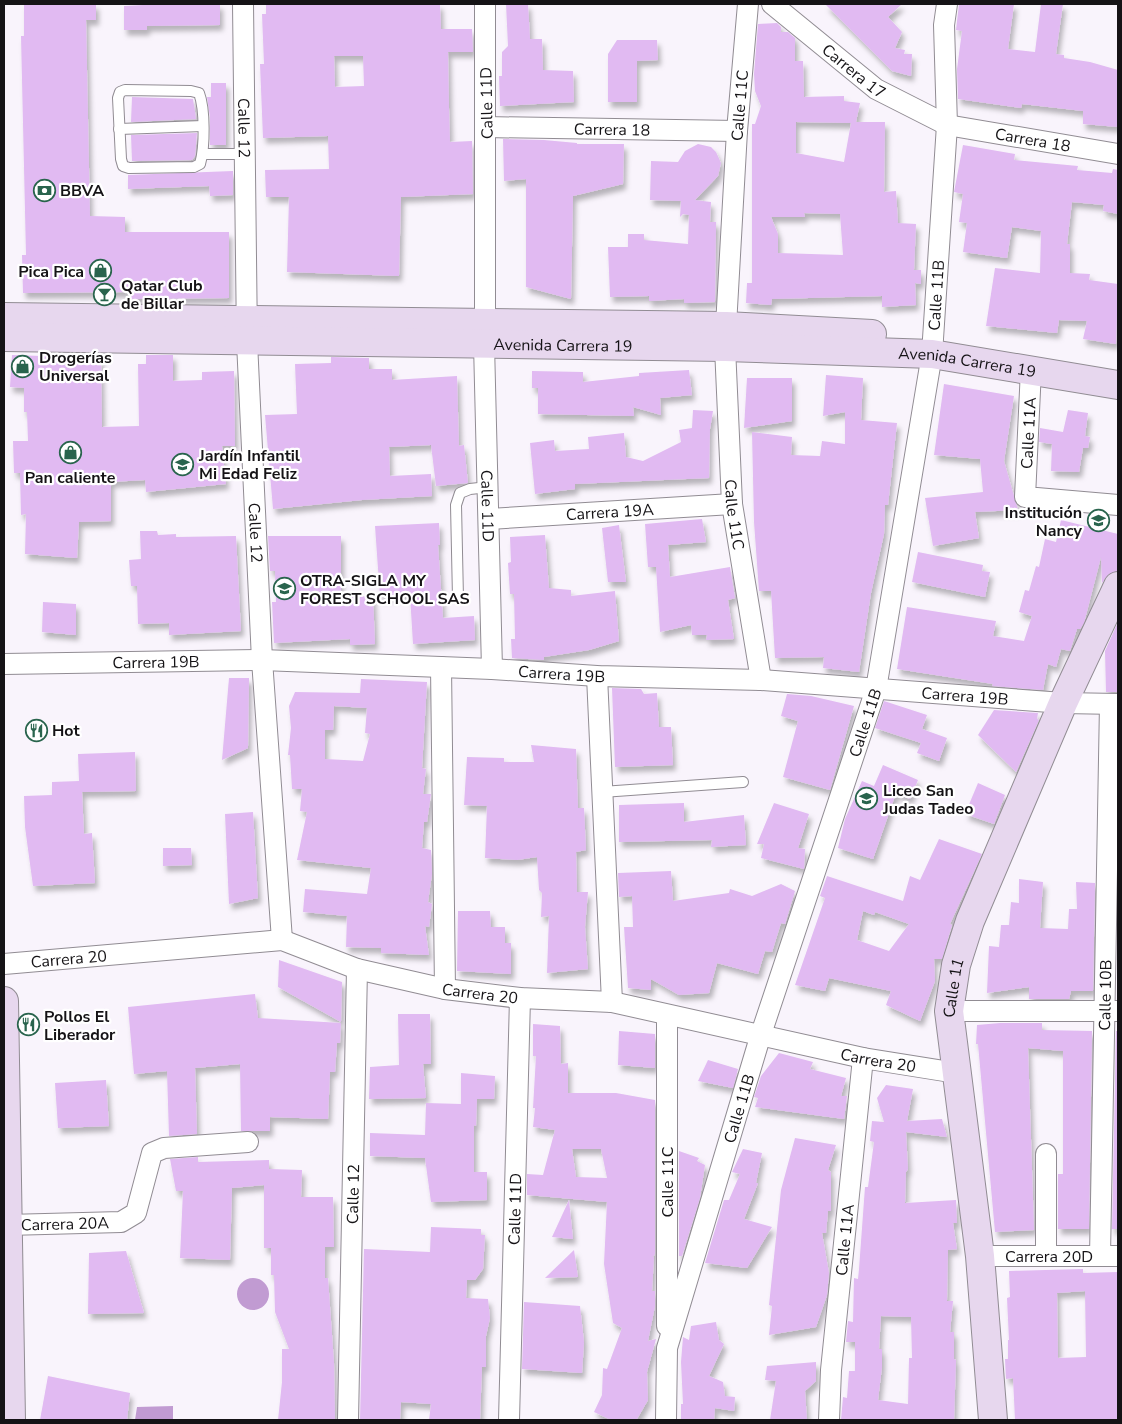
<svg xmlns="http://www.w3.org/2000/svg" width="1122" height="1424" viewBox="0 0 1122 1424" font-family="'Nunito Sans',sans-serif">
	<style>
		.water { fill: #c19bd2 }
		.building { fill: #e1baf2; fill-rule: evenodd; filter: url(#shadow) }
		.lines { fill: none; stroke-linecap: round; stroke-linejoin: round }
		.lane-casing { stroke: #918c93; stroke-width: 12 }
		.street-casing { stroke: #918c93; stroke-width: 22 }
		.secondary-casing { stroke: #918c93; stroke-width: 30 }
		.lane { stroke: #fff; stroke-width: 10 }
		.street { stroke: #fff; stroke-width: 20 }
		.secondary { stroke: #e7d7ee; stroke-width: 28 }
		.labels { text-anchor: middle; stroke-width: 4.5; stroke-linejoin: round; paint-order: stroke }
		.street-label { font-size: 16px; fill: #151316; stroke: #fff }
		.poi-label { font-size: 16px; font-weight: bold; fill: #151316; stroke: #fff; text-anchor: start }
	</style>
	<defs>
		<filter id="shadow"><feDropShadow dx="3" dy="5.5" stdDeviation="2.5" flood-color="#0004"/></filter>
	</defs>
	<rect width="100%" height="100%" fill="#f9f4fc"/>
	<g class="water">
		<circle cx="253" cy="1294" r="16"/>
		<polygon points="173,1406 173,1420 135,1420 137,1407"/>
	</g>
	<g class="building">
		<polygon points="24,4 96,4 96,20 86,20 90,216 125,217 125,232 229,232 229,298 129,299 129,292 23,293 22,255 26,255 21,36 24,36"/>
		<polygon points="162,4 220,4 220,25 147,26 147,30 124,30 124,6"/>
		<path d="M 266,4 L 440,4 L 441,29 L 472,29 L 473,52 L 448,52 L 449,108 L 450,142 L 472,141 L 473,194 L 401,197 L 399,276 L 287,272 L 289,197 L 266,197 L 265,170 L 329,169 L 328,136 L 263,138 L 260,64 L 264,64 L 262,14 L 266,14 ZM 334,56 L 363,56 L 364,86 L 335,87 Z"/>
		<polygon points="506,4 528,4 530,39 542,39 543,70 573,71 574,102 500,106 499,76 502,76 502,52 508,46"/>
		<polygon points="825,4 902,4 888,17 902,32 895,48 905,50 904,54 912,54 911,76 892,71"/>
		<polygon points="959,4 1014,4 1008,49 1035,52 1041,4 1063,4 1056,54 1064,55 1064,58 1090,62 1118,70 1118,127 1083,124 1083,111 1022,104 1021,108 958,99 957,69 962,31 956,30"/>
		<path d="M 777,23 L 781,27 L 781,32 L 788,32 L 795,38 L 795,61 L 803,61 L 804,97 L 844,96 L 844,101 L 860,103 L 856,122 L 885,122 L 884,192 L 896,191 L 898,223 L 916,224 L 914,270 L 921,270 L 921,284 L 915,283 L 916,305 L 882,307 L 882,296 L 772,299 L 771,305 L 746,303 L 747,283 L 752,283 L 752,124 L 755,124 L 761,106 L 755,91 L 754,74 L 758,24 ZM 796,122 L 851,123 L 844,162 L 796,153 ZM 804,213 L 840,214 L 843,255 L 778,253 L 778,234 L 771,217 L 805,217 Z"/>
		<polygon points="617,40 657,40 658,60 637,61 637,102 608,102 608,54"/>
		<polygon points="211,83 226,83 226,145 210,145 210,117 207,97 211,97"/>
		<polygon points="132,97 193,99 196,119 131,122"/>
		<polygon points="197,133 195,156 192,160 132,161 131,135"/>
		<polygon points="503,139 544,140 577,143 577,144 624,144 623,184 573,196 571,299 526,287 526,179 504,181"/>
		<polygon points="698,144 711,147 716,152 721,163 718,176 695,200 711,202 710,222 716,222 715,302 684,303 684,299 649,301 649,296 610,297 608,247 628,247 628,234 644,234 644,240 688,244 689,215 683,214 680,217 681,201 650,200 651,161 678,162 685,151"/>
		<polygon points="963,145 1015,154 1014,160 1078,166 1077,170 1112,173 1113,169 1118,170 1118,214 1103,211 1104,205 1072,202 1067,244 1070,244 1070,273 1090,274 1089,280 1118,284 1116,344 1083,339 1087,321 1059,320 1057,333 986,326 995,268 1040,273 1041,231 1012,227 1007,258 963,252 967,223 959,222 963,194 954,192"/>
		<polygon points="233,171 233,195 210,196 209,186 128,189 128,175"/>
		<polygon points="12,355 101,358 102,427 139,426 138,364 146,364 146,355 173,355 173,381 202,380 202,372 234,371 235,446 222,446 226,484 146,492 145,480 111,482 111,521 79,522 77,558 25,554 26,514 21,515 20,473 14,473 13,441 28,441 27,412 24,412 24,388 10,387"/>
		<polygon points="331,357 369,358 369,369 392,369 392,380 457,376 459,446 464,445 468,483 436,486 431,445 389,447 390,476 431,474 432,496 362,500 273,509 265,415 297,414 295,364 331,363"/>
		<polygon points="689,370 692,395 660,398 661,415 633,407 634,416 538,414 538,388 532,388 532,371 583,372 583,382 639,376 639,373"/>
		<polygon points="826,375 863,378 861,420 897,423 888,505 885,505 884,534 871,593 859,672 823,668 824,657 775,658 771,591 759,591 754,522 752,432 792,437 791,455 820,456 822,441 845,444 845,412 823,416"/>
		<polygon points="747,378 792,378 792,421 744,428"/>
		<polygon points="944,384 1014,396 1004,461 1018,510 975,512 979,538 933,546 925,498 983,492 980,459 934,455"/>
		<polygon points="693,410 713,411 710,429 709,478 575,484 575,489 535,494 530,443 554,440 555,451 589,449 588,437 624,433 626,457 643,461 681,442 679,430 692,428"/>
		<polygon points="1068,410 1088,413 1085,436 1090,437 1088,448 1083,448 1079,472 1051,471 1052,444 1039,442 1040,428 1063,432"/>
		<polygon points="702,519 706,542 668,545 670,577 730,567 735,598 728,600 734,639 706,640 707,635 692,635 691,625 660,632 656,567 648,567 645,524"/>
		<polygon points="1061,520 1118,534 1118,571 1109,574 1102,583 1101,557 1084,623 1080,629 1077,629 1070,651 1061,649 1056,667 1048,664 1043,690 992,686 993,684 897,669 907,607 996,621 993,636 1024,641 1032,616 1019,612 1025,590 1029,591 1036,566 1039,567 1045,539 1056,542"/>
		<polygon points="439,523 440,545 438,545 443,618 474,616 475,640 413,644 410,595 380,597 375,526"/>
		<polygon points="619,525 626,582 608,582 602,528"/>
		<polygon points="140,531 157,531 158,535 176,534 176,537 236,536 241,631 169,635 169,623 138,624 137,586 131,586 129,560 141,559"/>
		<polygon points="545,535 549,588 571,590 571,596 615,591 619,641 589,650 544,657 544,660 512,658 511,639 515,639 514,594 510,594 508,563 511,562 510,537"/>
		<polygon points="268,536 341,536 341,597 373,596 375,644 350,645 350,639 274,643 272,602 276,602 275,571 270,571"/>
		<polygon points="918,552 983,565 982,571 990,572 985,597 912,582"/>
		<polygon points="43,602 76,604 76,635 42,632"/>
		<polygon points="1118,622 1118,692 1106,692 1105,651"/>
		<polygon points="229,678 249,678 248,748 222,760"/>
		<path d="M 361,679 L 427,682 L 422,768 L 426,769 L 423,794 L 431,794 L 427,822 L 424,822 L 422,848 L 431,850 L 432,874 L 428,902 L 432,904 L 429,927 L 425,926 L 429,955 L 381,953 L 381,948 L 346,947 L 347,916 L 303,912 L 305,889 L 367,894 L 371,868 L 297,860 L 307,812 L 300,811 L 302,789 L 292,789 L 290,755 L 288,755 L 291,728 L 289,706 L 295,692 L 360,693 ZM 334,706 L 367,708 L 365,733 L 370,734 L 363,761 L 325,759 L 325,730 L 333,730 Z"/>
		<polygon points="612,688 641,689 644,694 657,693 659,727 671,727 673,765 615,767"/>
		<polygon points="787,694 811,696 854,706 830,790 783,777 798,721 781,716"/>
		<polygon points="884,701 927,715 922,729 947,738 939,761 917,753 921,743 875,728"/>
		<polygon points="994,710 1038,713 1037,719 1039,720 1016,772 978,735"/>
		<polygon points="531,745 576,749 578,808 584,808 586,850 576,852 577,892 588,892 585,927 588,969 547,973 549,916 541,917 542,893 539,890 537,857 517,860 485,858 487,806 464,805 467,757 504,758 504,762 534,762"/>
		<polygon points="135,752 136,791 82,792 84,834 92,833 95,883 33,886 25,827 24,796 52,795 52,782 79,781 78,754"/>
		<polygon points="883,765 918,780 910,799 896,793 873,859 838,848 845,819 862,781 874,786"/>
		<polygon points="978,783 1005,795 994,824 965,814"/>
		<polygon points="684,803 684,822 744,815 746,845 711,847 712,840 619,842 619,805"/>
		<polygon points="774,803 809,814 798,848 805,849 804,869 761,858 764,844 757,844"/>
		<polygon points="253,812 258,898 229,904 225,814"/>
		<path d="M 939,839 L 982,854 L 950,924 L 952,925 L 942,959 L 934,959 L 935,981 L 920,1021 L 886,1005 L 891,991 L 829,978 L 825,991 L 795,985 L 825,898 L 820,896 L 827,876 L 903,901 L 910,876 L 920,880 ZM 863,911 L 874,915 L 875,912 L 909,924 L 889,951 L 857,940 Z"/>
		<polygon points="163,848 191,848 192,865 163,866"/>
		<polygon points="671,871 673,901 729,893 730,889 752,896 781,884 795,891 785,924 781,923 772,952 765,951 758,974 717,963 709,993 679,995 651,979 651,990 628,988 624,927 633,927 632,896 619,897 618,873"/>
		<polygon points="1019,879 1043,882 1040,928 1068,929 1069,909 1077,909 1076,882 1095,883 1093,991 1071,991 1069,999 1029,999 1029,987 987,993 989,946 999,947 1001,925 1009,925 1011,902 1019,903"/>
		<polygon points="458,911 490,911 491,927 505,927 505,943 511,943 511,974 457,971"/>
		<polygon points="279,960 342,982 341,1022 278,987"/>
		<polygon points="255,994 258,1018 341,1023 340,1043 337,1043 335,1072 330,1072 328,1119 270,1117 270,1131 241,1131 240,1064 195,1068 197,1134 169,1136 167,1071 134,1074 128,1007"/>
		<polygon points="398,1014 430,1014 431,1064 423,1064 426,1098 369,1099 370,1067 399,1065"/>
		<polygon points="1000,1023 1042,1023 1042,1030 1092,1031 1089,1229 1058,1229 1058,1174 1063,1174 1063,1051 1028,1048 1034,1230 995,1232 978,1044 976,1044 977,1025"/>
		<path d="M 533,1024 L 560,1026 L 561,1064 L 568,1063 L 568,1093 L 616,1093 L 655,1100 L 655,1253 L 654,1256 L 652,1256 L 654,1257 L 652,1291 L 655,1291 L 655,1306 L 648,1341 L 656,1339 L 647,1372 L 648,1400 L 637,1419 L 611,1420 L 594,1412 L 602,1395 L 603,1368 L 607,1369 L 622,1328 L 613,1323 L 604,1264 L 607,1202 L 527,1195 L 527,1174 L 543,1175 L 555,1130 L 533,1127 L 535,1108 L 533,1108 L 536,1056 L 533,1056 ZM 572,1149 L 601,1149 L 607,1178 L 576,1177 Z"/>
		<polygon points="619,1031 655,1034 655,1068 618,1065"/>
		<polygon points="1116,1031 1118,1031 1118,1229 1112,1229"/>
		<polygon points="779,1053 813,1062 810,1069 846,1078 841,1096 847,1096 844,1119 755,1107 758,1098 754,1097 761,1076"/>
		<polygon points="708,1060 738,1069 733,1088 698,1081"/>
		<polygon points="461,1073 495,1076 494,1099 477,1099 476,1126 474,1125 474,1172 487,1172 487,1200 431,1202 425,1158 370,1156 370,1133 425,1135 426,1103 461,1104"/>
		<polygon points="106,1080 109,1126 58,1128 55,1083"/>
		<path d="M 886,1085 L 913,1089 L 907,1121 L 942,1119 L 947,1137 L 906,1132 L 908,1169 L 906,1172 L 905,1203 L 956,1200 L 957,1223 L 953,1223 L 957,1249 L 948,1250 L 947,1301 L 953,1301 L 950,1332 L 954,1332 L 954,1359 L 956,1360 L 954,1420 L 841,1420 L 843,1397 L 847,1398 L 849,1371 L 855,1371 L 855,1342 L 846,1342 L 848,1321 L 853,1322 L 854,1278 L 858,1279 L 859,1269 L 865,1187 L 868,1187 L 874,1142 L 870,1141 L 872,1121 L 884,1122 L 877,1098 ZM 881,1316 L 911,1317 L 912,1358 L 909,1358 L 908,1404 L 878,1400 L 882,1367 L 882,1349 L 879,1349 Z"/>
		<polygon points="795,1138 836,1145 828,1170 831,1172 831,1211 828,1211 826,1233 822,1233 829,1273 827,1295 816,1327 769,1335 772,1306 769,1305 781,1190"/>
		<polygon points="743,1149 762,1153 756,1183 758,1183 744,1219 772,1227 747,1268 705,1263 724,1200 729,1200 740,1174 732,1172"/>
		<polygon points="679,1151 699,1158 697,1161 705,1165 700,1198 682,1256 679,1256"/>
		<polygon points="198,1157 198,1162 269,1160 269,1169 302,1170 301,1197 333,1197 334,1247 325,1247 325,1278 328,1278 334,1363 335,1420 278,1420 282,1382 282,1349 289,1349 275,1312 274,1275 271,1275 271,1248 264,1248 264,1185 232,1188 230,1260 180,1258 183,1191 176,1191 170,1159"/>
		<polygon points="569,1200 573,1239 552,1237"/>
		<polygon points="431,1227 481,1229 481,1235 485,1235 483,1269 475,1280 467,1280 466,1298 488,1299 490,1318 486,1336 486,1367 482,1367 480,1420 429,1420 431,1404 401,1402 400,1420 360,1420 364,1249 430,1252"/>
		<polygon points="574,1250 578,1277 545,1278"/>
		<polygon points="126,1251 144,1313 88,1314 89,1253"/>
		<path d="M 1083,1269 L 1083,1273 L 1118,1272 L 1118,1420 L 1015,1420 L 1013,1378 L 1006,1379 L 1005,1359 L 1008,1359 L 1008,1340 L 1009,1340 L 1007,1298 L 1010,1297 L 1009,1271 ZM 1085,1291 L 1086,1357 L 1058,1358 L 1057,1293 Z"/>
		<polygon points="524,1302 580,1306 584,1342 582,1373 522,1369"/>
		<polygon points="716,1322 719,1340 724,1344 709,1376 723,1382 725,1396 735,1397 734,1411 715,1408 714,1420 681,1420 681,1404 683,1404 681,1362 683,1337 689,1340 691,1326"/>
		<polygon points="816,1362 816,1381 805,1391 807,1420 770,1420 776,1381 765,1380 767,1366"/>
		<polygon points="48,1376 130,1393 127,1420 40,1420"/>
	</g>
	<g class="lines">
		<defs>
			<g id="lane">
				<path d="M 125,90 L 191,91 L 199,93 C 205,109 205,147 200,164 L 194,167 L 129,168 L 123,166 L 121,159 L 118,98 L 120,92 Z"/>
				<polyline points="119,129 203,126"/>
				<polyline points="203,154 245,154"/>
				<polyline points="458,598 456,505 460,493 470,489 488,487"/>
				<polyline points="602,792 743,782"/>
			</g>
			<g id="street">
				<path id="s1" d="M 243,4 L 247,342 L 262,660 L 282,940"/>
				<polyline points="485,4 485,322"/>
				<path id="s2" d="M 772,4 L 876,89 L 947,125 L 1118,154"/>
				<path id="s3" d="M 486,127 L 737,131"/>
				<path id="s4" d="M 726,326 L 737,131 L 748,4"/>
				<path id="s5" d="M 484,344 L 492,669"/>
				<path id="s6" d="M 725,347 L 732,504 L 761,680"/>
				<polyline points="1031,369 1025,497 1118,505"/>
				<path id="s7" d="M 489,519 L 732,504"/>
				<path id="s8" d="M 4,664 L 262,660 L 492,669 L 597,676 L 761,680 L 1063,703 L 1118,704"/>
				<polyline points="441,667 445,989"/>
				<polyline points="597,676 612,1002"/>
				<path id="s9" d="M 4,964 L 282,940 L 357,969 L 445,989 L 520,998 L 612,1002 L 863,1058 L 957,1073"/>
				<polyline points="949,1011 1118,1011"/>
				<polyline points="667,1015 667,1326"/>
				<path id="s10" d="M 7,1225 L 121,1222 L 136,1213 L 152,1153 L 164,1148 L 248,1142"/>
				<path id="s11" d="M 980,1256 L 1118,1256"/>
				<polyline points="1046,1256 1046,1154"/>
				<path id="s12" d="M 1100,1256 L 1110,704"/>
				<path id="s13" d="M 348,1420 L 357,969"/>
				<path id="s14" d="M 509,1420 L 520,998"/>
				<path id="s15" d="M 666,1420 L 667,1348 L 761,1034 L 876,689 L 932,354 L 947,125 L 944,25 L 947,4"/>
				<path id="s16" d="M 829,1420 L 831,1370 L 863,1058"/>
			</g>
			<g id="secondary">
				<polyline points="4,317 726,326 872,334"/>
				<path id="s17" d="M 4,337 L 725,347 L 932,354 L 1118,385"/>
				<polyline points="4,1001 11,1420"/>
				<path id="s18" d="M 993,1420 L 980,1256 L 949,1011 L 956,965 L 970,921 L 1063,703 L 1118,586"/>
			</g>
		</defs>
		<use href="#lane" class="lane-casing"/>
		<use href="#street" class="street-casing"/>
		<use href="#secondary" class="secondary-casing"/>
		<use href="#lane" class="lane"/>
		<use href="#street" class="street"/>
		<use href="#secondary" class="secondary"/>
	</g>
	<defs>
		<symbol id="bank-ring" viewBox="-11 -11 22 22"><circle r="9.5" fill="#fff" stroke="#29644d" stroke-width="1.5"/><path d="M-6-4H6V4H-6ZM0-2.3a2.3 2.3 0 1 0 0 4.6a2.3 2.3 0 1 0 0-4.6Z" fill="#29644d"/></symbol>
		<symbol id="shop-ring" viewBox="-11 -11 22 22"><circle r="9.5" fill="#fff" stroke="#29644d" stroke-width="1.5"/><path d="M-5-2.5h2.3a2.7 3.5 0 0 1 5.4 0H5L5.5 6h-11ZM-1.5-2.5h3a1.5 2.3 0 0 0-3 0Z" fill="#29644d"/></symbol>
		<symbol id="bar-ring" viewBox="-11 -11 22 22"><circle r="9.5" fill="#fff" stroke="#29644d" stroke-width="1.5"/><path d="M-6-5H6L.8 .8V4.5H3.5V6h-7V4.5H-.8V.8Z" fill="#29644d"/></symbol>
		<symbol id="school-ring" viewBox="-11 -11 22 22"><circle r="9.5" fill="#fff" stroke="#29644d" stroke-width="1.5"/><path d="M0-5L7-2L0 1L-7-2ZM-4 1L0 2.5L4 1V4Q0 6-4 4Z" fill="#29644d"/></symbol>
		<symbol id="restaurant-ring" viewBox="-11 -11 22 22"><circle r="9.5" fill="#fff" stroke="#29644d" stroke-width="1.5"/><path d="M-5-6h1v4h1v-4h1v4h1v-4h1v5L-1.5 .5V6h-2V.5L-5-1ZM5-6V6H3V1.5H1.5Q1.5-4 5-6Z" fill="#29644d"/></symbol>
	</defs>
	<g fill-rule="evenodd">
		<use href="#bank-ring" x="32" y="178" width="25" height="25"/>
		<use href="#shop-ring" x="88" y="258" width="25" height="25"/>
		<use href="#bar-ring" x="92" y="282" width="25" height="25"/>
		<use href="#shop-ring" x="10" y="354" width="25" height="25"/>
		<use href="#shop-ring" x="58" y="440" width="25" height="25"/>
		<use href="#school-ring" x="170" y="452" width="25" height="25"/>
		<use href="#school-ring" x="1086" y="508" width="25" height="25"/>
		<use href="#school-ring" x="272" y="576" width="25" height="25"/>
		<use href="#restaurant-ring" x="24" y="718" width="25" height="25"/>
		<use href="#school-ring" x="854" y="786" width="25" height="25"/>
		<use href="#restaurant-ring" x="16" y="1012" width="25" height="25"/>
	</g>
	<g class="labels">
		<g class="street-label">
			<text dy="6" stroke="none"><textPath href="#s2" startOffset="106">Carrera 17</textPath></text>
			<text transform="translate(486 103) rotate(-91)" y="6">Calle 11D</text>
			<text dy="6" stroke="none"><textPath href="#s4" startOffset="221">Calle 11C</textPath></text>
			<text dy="6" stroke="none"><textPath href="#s1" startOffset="124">Calle 12</textPath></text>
			<text dy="6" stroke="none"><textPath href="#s3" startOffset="126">Carrera 18</textPath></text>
			<text dy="6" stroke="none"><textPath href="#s2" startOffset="301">Carrera 18</textPath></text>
			<text dy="6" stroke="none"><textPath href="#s15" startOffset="1162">Calle 11B</textPath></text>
			<text dy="6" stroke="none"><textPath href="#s17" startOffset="559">Avenida Carrera 19</textPath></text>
			<text dy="6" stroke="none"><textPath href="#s17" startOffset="964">Avenida Carrera 19</textPath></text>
			<text transform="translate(1028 433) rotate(-87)" y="6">Calle 11A</text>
			<text dy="6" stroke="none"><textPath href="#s5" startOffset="162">Calle 11D</textPath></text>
			<text dy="6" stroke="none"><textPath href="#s7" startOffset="121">Carrera 19A</textPath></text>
			<text dy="6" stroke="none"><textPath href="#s6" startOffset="168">Calle 11C</textPath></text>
			<text dy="6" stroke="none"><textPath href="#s1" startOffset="529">Calle 12</textPath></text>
			<text dy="6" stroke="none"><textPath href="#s8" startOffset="152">Carrera 19B</textPath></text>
			<text dy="6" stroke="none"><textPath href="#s8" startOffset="558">Carrera 19B</textPath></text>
			<text dy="6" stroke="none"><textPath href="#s8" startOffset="962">Carrera 19B</textPath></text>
			<text dy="6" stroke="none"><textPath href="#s15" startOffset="728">Calle 11B</textPath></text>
			<text dy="6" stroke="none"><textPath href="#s9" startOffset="65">Carrera 20</textPath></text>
			<text dy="6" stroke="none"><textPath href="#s18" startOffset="435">Calle 11</textPath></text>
			<text dy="6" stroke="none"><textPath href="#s9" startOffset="485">Carrera 20</textPath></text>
			<text dy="6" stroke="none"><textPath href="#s12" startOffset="261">Calle 10B</textPath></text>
			<text dy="6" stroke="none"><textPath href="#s9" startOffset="890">Carrera 20</textPath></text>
			<text dy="6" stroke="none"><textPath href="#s15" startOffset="322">Calle 11B</textPath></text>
			<text transform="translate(667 1182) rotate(-90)" y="6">Calle 11C</text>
			<text dy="6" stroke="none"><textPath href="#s13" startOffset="226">Calle 12</textPath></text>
			<text dy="6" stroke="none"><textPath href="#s14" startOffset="211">Calle 11D</textPath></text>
			<text dy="6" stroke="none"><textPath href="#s10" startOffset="58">Carrera 20A</textPath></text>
			<text dy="6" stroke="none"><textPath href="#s16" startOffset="181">Calle 11A</textPath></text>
			<text dy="6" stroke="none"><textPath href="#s11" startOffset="69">Carrera 20D</textPath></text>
		</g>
		<g class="poi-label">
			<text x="60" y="196">BBVA</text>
			<text x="84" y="277" text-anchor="end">Pica Pica</text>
			<text x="121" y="291">Qatar Club<tspan x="121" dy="18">de Billar</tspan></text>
			<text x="39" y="363">Drogerías<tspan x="39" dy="18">Universal</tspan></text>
			<text x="199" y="461">Jardín Infantil<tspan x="199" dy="18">Mi Edad Feliz</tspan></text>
			<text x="70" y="483" text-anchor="middle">Pan caliente</text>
			<text x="1082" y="518" text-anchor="end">Institución<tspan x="1082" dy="18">Nancy</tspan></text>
			<text x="300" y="586">OTRA-SIGLA MY<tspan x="300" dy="18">FOREST SCHOOL SAS</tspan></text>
			<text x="52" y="736">Hot</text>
			<text x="883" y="796">Liceo San<tspan x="883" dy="18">Judas Tadeo</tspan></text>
			<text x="44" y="1022">Pollos El<tspan x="44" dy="18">Liberador</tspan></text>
		</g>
	</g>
	<rect width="1122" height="1424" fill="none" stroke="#151316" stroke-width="10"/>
</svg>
